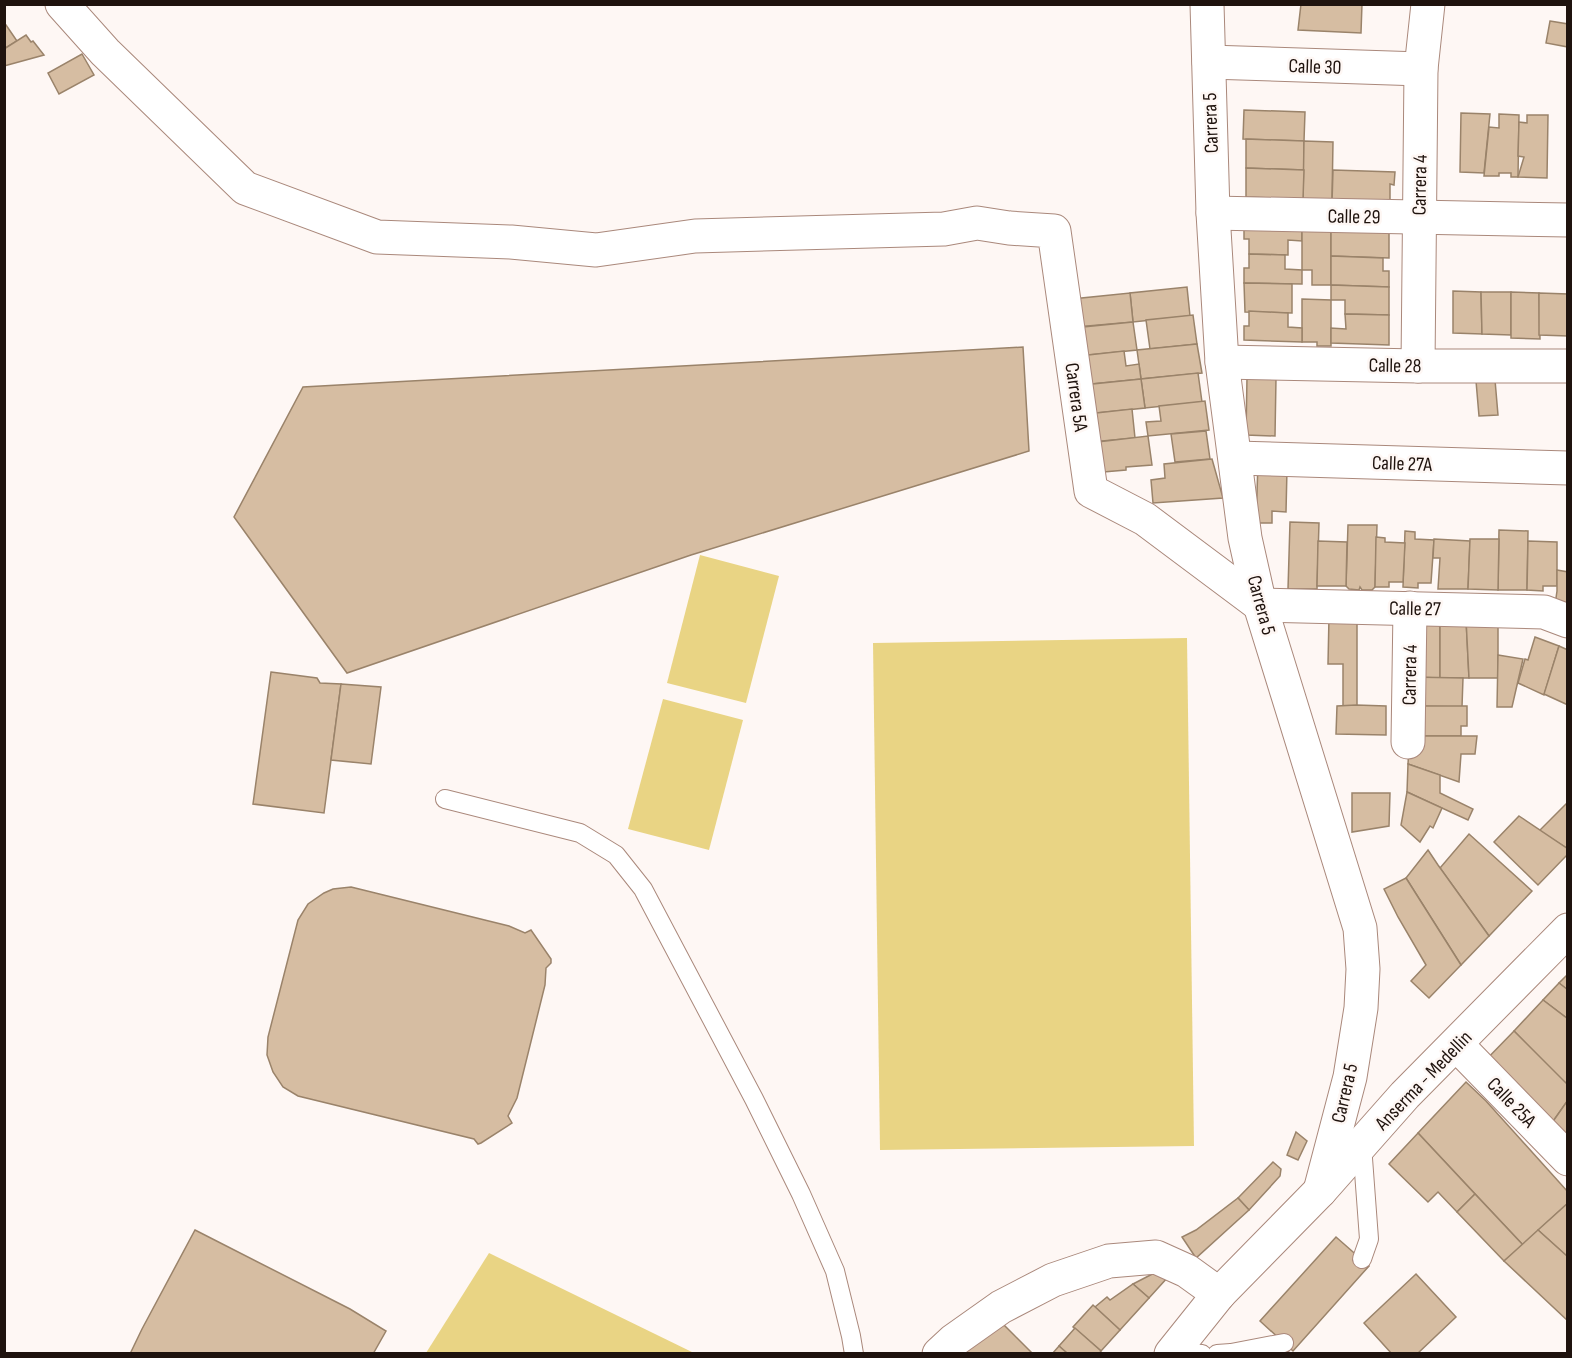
<svg xmlns="http://www.w3.org/2000/svg" width="1572" height="1358" viewBox="0 0 1572 1358" font-family="'Sofia Sans Condensed',sans-serif">
	<style>
		.green { fill: #e9d484 }
		.building { fill: #d6bda2; stroke: #9a836a; stroke-width: 1.5 }
		.lines { fill: none; stroke-linecap: round; stroke-linejoin: round }
		.lane-casing { stroke: #aa887b; stroke-width: 20 }
		.street-casing { stroke: #aa887b; stroke-width: 35 }
		.primary-casing { stroke: #aa887b; stroke-width: 35 }
		.lane { stroke: #fff; stroke-width: 18 }
		.street { stroke: #fff; stroke-width: 33 }
		.primary { stroke: #fff; stroke-width: 33 }
		.labels { text-anchor: middle; stroke-width: 5; stroke-linejoin: round; paint-order: stroke }
		.street-label { font-size: 20px; fill: #1f130e; stroke: #fef7f4 }
	</style>
	<rect width="100%" height="100%" fill="#fef7f4"/>
	<g class="green">
		<polygon points="700,555 779,576 746,703 667,683"/>
		<polygon points="1187,638 1194,1146 880,1150 873,643"/>
		<polygon points="663,699 743,720 709,850 628,829"/>
		<polygon points="489,1253 694,1353 426,1353"/>
	</g>
	<g class="building">
		<polygon points="1301,4 1362,4 1361,33 1298,30"/>
		<polygon points="1550,21 1568,24 1568,47 1546,43"/>
		<polygon points="6,25 17,41 4,49 4,26"/>
		<polygon points="26,35 31,42 33,41 44,55 4,66 4,49"/>
		<polygon points="82,54 94,75 59,94 48,73"/>
		<polygon points="1244,110 1305,112 1304,141 1243,139"/>
		<polygon points="1461,113 1490,114 1484,173 1460,172"/>
		<polygon points="1499,114 1519,115 1518,177 1511,177 1511,173 1499,173 1499,176 1484,176 1489,127 1499,128"/>
		<polygon points="1527,115 1548,115 1547,178 1518,177 1524,157 1518,156 1519,122 1527,123"/>
		<polygon points="1246,139 1304,141 1304,170 1246,168"/>
		<polygon points="1304,141 1333,142 1332,199 1303,199"/>
		<polygon points="1246,168 1304,170 1303,199 1246,197"/>
		<polygon points="1333,170 1395,172 1394,185 1390,184 1390,205 1332,203"/>
		<polygon points="1244,225 1302,226 1302,241 1288,240 1288,255 1249,254 1249,239 1244,239"/>
		<polygon points="1302,226 1331,227 1331,285 1312,285 1312,270 1302,270"/>
		<polygon points="1331,227 1389,229 1389,258 1331,256"/>
		<polygon points="1249,254 1285,255 1285,269 1302,270 1302,284 1244,283 1244,268 1249,268"/>
		<polygon points="1331,256 1383,258 1383,271 1389,271 1389,287 1331,285"/>
		<polygon points="1244,283 1292,284 1292,313 1245,312"/>
		<polygon points="1331,285 1389,287 1389,315 1345,314 1345,300 1331,300"/>
		<polygon points="1187,287 1190,316 1133,322 1130,293"/>
		<polygon points="1453,291 1481,292 1482,334 1453,333"/>
		<polygon points="1481,292 1511,292 1511,335 1482,334"/>
		<polygon points="1511,292 1539,293 1540,339 1511,338"/>
		<polygon points="1130,293 1133,322 1076,327 1072,299"/>
		<polygon points="1539,293 1568,294 1568,336 1539,335"/>
		<polygon points="1302,299 1331,300 1331,346 1317,346 1317,342 1302,342"/>
		<polygon points="1249,311 1288,313 1288,327 1302,328 1302,342 1244,340 1244,326 1249,326"/>
		<polygon points="1345,314 1389,315 1389,345 1331,343 1331,328 1346,329"/>
		<polygon points="1193,315 1197,344 1150,349 1146,320"/>
		<polygon points="1133,322 1137,350 1079,356 1073,328"/>
		<polygon points="1197,344 1202,373 1141,379 1137,350"/>
		<polygon points="1023,347 1029,451 691,555 347,673 234,517 303,387"/>
		<polygon points="1124,351 1126,366 1139,364 1141,379 1091,384 1079,356"/>
		<polygon points="1198,373 1202,402 1145,408 1141,379"/>
		<polygon points="1247,377 1276,378 1275,436 1246,435"/>
		<polygon points="1141,379 1145,408 1087,414 1083,385"/>
		<polygon points="1495,380 1498,415 1479,416 1476,381"/>
		<polygon points="1205,401 1209,430 1148,436 1146,422 1161,421 1159,406"/>
		<polygon points="1132,409 1135,438 1091,442 1087,414"/>
		<polygon points="1206,431 1210,459 1175,462 1171,434"/>
		<polygon points="1148,436 1152,465 1126,467 1126,470 1092,473 1089,443"/>
		<polygon points="1212,459 1223,498 1153,503 1151,480 1165,478 1164,464"/>
		<polygon points="1258,463 1287,469 1286,512 1272,511 1272,523 1256,523"/>
		<polygon points="1290,522 1319,523 1317,589 1288,589"/>
		<polygon points="1348,525 1377,525 1375,587 1372,590 1362,590 1360,587 1359,590 1349,589 1346,586"/>
		<polygon points="1499,530 1528,531 1527,590 1498,590"/>
		<polygon points="1405,531 1415,532 1415,539 1434,540 1431,583 1418,583 1418,588 1403,587"/>
		<polygon points="1376,537 1385,538 1385,542 1405,543 1403,582 1389,582 1389,587 1375,587"/>
		<polygon points="1434,539 1470,541 1468,589 1438,589 1440,558 1433,558"/>
		<polygon points="1470,539 1499,539 1498,590 1468,589"/>
		<polygon points="1318,541 1347,542 1346,586 1317,586"/>
		<polygon points="1528,541 1557,542 1557,586 1543,586 1543,591 1527,590"/>
		<polygon points="1557,570 1568,572 1568,607 1555,605 1557,591"/>
		<polygon points="1329,617 1357,617 1357,706 1343,706 1343,664 1328,664"/>
		<polygon points="1410,618 1440,619 1440,678 1410,677"/>
		<polygon points="1440,619 1466,619 1469,678 1440,678"/>
		<polygon points="1466,619 1498,619 1498,678 1469,678"/>
		<polygon points="1535,637 1559,646 1544,695 1518,683 1525,659 1528,660"/>
		<polygon points="1559,646 1568,650 1568,705 1544,694"/>
		<polygon points="1498,655 1523,659 1512,707 1497,707"/>
		<polygon points="271,672 317,678 320,683 341,684 324,813 253,804"/>
		<polygon points="1410,677 1463,678 1462,707 1409,706"/>
		<polygon points="341,684 381,687 371,764 331,760"/>
		<polygon points="1356,705 1386,706 1386,735 1336,734 1337,706"/>
		<polygon points="1409,706 1467,706 1467,726 1461,726 1461,736 1413,736"/>
		<polygon points="1413,736 1477,736 1475,754 1461,754 1459,782 1408,764 1409,749"/>
		<polygon points="1408,764 1440,775 1440,793 1473,809 1468,820 1407,792"/>
		<polygon points="1407,792 1442,808 1433,828 1430,826 1420,842 1401,825"/>
		<polygon points="1352,793 1390,793 1389,826 1352,832"/>
		<polygon points="1567,803 1568,803 1568,849 1539,831"/>
		<polygon points="1519,816 1568,849 1568,854 1538,885 1494,842"/>
		<polygon points="1469,834 1532,891 1489,936 1440,868"/>
		<polygon points="1428,850 1438,865 1489,936 1461,965 1406,878"/>
		<polygon points="1406,878 1461,965 1429,998 1411,981 1426,965 1398,917 1384,889"/>
		<polygon points="351,887 509,926 525,933 531,930 551,959 551,963 546,968 545,985 517,1098 508,1116 512,1123 481,1143 478,1144 474,1139 298,1096 283,1087 273,1072 267,1055 268,1037 298,920 308,904 324,893 333,889"/>
		<polygon points="1568,974 1568,990 1559,983"/>
		<polygon points="1559,983 1568,990 1568,1019 1543,1000"/>
		<polygon points="1543,1000 1568,1019 1568,1081 1565,1083 1514,1031"/>
		<polygon points="1514,1031 1568,1085 1568,1100 1549,1127 1480,1066"/>
		<polygon points="1466,1082 1486,1101 1568,1192 1568,1203 1523,1245 1418,1133"/>
		<polygon points="1568,1100 1568,1151 1549,1127"/>
		<polygon points="1296,1132 1307,1141 1298,1160 1287,1155"/>
		<polygon points="1418,1133 1475,1194 1457,1212 1438,1192 1428,1202 1389,1164"/>
		<polygon points="1273,1162 1281,1169 1280,1176 1249,1210 1238,1198"/>
		<polygon points="1475,1194 1523,1245 1504,1261 1457,1212"/>
		<polygon points="1238,1198 1249,1210 1196,1258 1182,1237 1196,1230"/>
		<polygon points="1568,1203 1568,1257 1538,1230"/>
		<polygon points="195,1230 350,1309 386,1331 373,1354 130,1354 142,1329"/>
		<polygon points="1538,1230 1568,1257 1568,1321 1504,1261"/>
		<polygon points="1336,1237 1369,1266 1293,1351 1260,1321"/>
		<polygon points="1160,1270 1168,1277 1149,1298 1133,1284"/>
		<polygon points="1416,1274 1456,1317 1417,1354 1392,1354 1364,1323"/>
		<polygon points="1133,1284 1149,1298 1120,1330 1095,1307 1107,1297 1110,1300"/>
		<polygon points="1093,1305 1120,1330 1101,1351 1073,1327"/>
		<polygon points="1001,1322 1033,1354 963,1354"/>
		<polygon points="1075,1328 1101,1351 1099,1354 1068,1354 1059,1346"/>
		<polygon points="1059,1346 1068,1354 1052,1354"/>
	</g>
	<g class="lines">
		<defs>
			<g id="lane">
				<polyline points="445,799 580,833 616,855 643,889 754,1099 801,1194 835,1271 851,1336 854,1354"/>
				<polyline points="1362,1145 1369,1239 1362,1259"/>
				<polyline points="1172,1352 1202,1354"/>
				<polyline points="1217,1354 1231,1353 1284,1343"/>
			</g>
			<g id="street">
				<polyline points="62,4 105,52 245,188 377,237 511,242 596,250 695,236 944,229 977,223 1009,228 1054,231 1091,491 1145,519 1260,605 1544,612 1568,621"/>
				<polyline points="1207,4 1213,213 1222,362 1245,538 1260,605 1360,928 1363,969 1361,1008 1350,1077 1320,1191"/>
				<polyline points="1209,62 1421,69"/>
				<polyline points="1213,213 1568,220"/>
				<polyline points="1222,362 1418,366 1568,366"/>
				<polyline points="1418,366 1421,69 1428,4"/>
				<polyline points="1236,458 1568,468"/>
				<polyline points="1408,742 1410,608"/>
				<polyline points="1457,1045 1568,1159"/>
				<polyline points="939,1354 953,1341 1001,1307 1053,1280 1109,1261 1156,1257 1187,1271 1219,1294"/>
			</g>
			<polyline id="primary" points="1171,1354 1219,1294 1320,1191 1405,1095 1568,930"/>
		</defs>
		<use href="#lane" class="lane-casing"/>
		<use href="#street" class="street-casing"/>
		<use href="#primary" class="primary-casing"/>
		<use href="#lane" class="lane"/>
		<use href="#street" class="street"/>
		<use href="#primary" class="primary"/>
	</g>
	<g class="labels">
		<g class="street-label">
			<text transform="translate(1315 66) rotate(2)" y="7">Calle 30</text>
			<text transform="translate(1210 123) rotate(-92)" y="7">Carrera 5</text>
			<text transform="translate(1419 185) rotate(-89)" y="7">Carrera 4</text>
			<text transform="translate(1354 216) rotate(1)" y="7">Calle 29</text>
			<text transform="translate(1395 365) rotate(1)" y="7">Calle 28</text>
			<text transform="translate(1077 397) rotate(82)" y="7">Carrera 5A</text>
			<text transform="translate(1402 463) rotate(2)" y="7">Calle 27A</text>
			<text transform="translate(1262 605) rotate(75)" y="7">Carrera 5</text>
			<text transform="translate(1415 608) rotate(1)" y="7">Calle 27</text>
			<text transform="translate(1409 675) rotate(-89)" y="7">Carrera 4</text>
			<text transform="translate(1423 1080) rotate(-46)" y="7">Anserma - Medellin</text>
			<text transform="translate(1344 1093) rotate(-77)" y="7">Carrera 5</text>
			<text transform="translate(1512 1102) rotate(46)" y="7">Calle 25A</text>
		</g>
	</g>
	<rect width="1572" height="1358" fill="none" stroke="#1f130e" stroke-width="12"/>
</svg>
